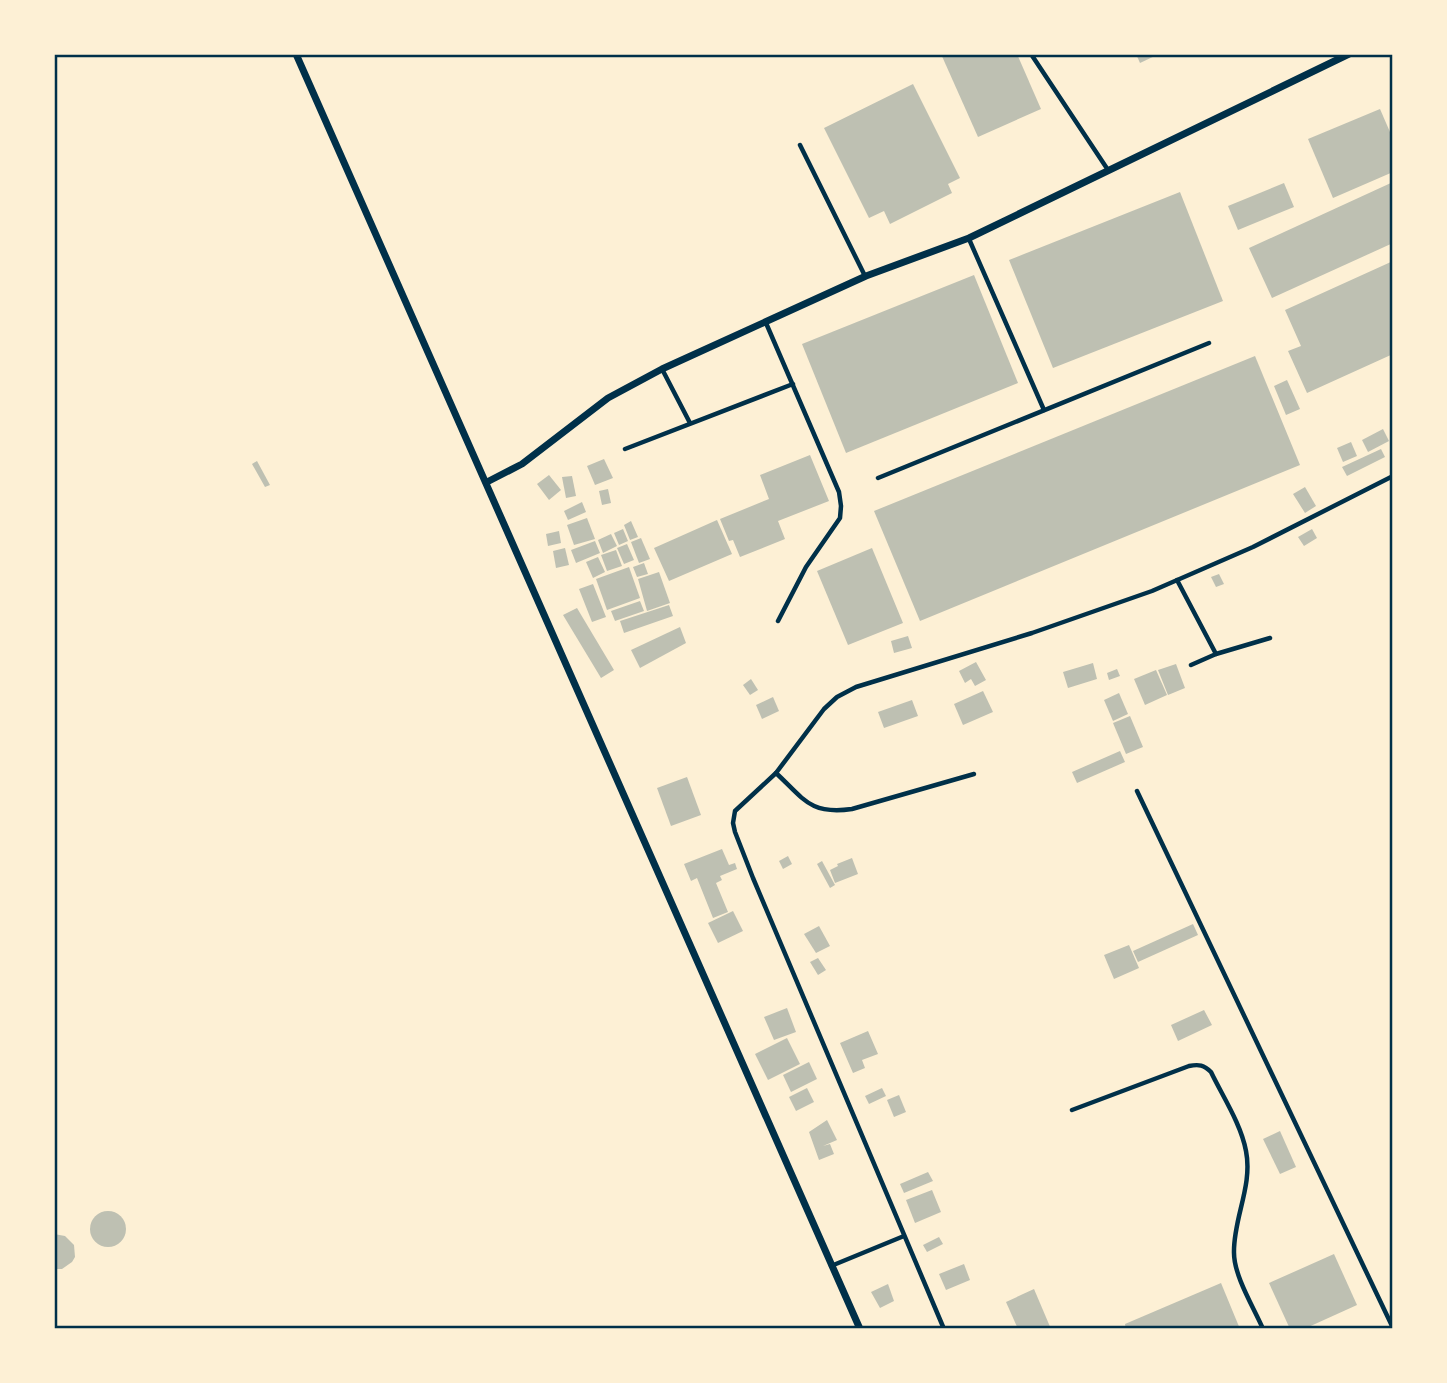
<svg xmlns="http://www.w3.org/2000/svg" width="1447" height="1383" viewBox="0 0 1447 1383" font-family="'Open Sans',sans-serif">
	<style>
		.building { fill: #bec0b2 }
		.lines { fill: none; stroke-linecap: round; stroke-linejoin: round }
		.service { stroke: #003049; stroke-width: 4.5 }
		.minor { stroke: #003049; stroke-width: 7 }
		.neatline { fill: none; stroke: #003049; stroke-width: 2.5 }
	</style>
	<rect width="100%" height="100%" fill="#fdf0d5"/>
	<g class="building">
		<polygon points="941,54 1017,54 1041,109 978,137"/>
		<polygon points="1136,54 1159,54 1140,63"/>
		<polygon points="913,84 960,178 948,184 952,193 890,224 884,211 869,218 824,128"/>
		<polygon points="1380,109 1393,139 1393,172 1333,198 1308,139"/>
		<polygon points="1393,182 1393,243 1272,298 1249,248"/>
		<polygon points="1284,183 1294,207 1238,230 1228,206"/>
		<polygon points="1180,192 1223,301 1053,368 1009,260"/>
		<polygon points="1393,261 1393,354 1307,393 1288,351 1301,346 1285,310"/>
		<polygon points="974,275 1018,383 846,453 802,344"/>
		<polygon points="1255,356 1300,465 920,621 874,511"/>
		<polygon points="1287,380 1300,409 1286,415 1274,386"/>
		<polygon points="1383,429 1389,441 1368,452 1362,440"/>
		<polygon points="1351,442 1357,456 1343,462 1337,448"/>
		<polygon points="1381,449 1385,457 1347,476 1342,467"/>
		<polygon points="810,455 829,501 778,521 785,539 740,557 733,540 729,541 720,519 769,499 760,475"/>
		<polygon points="604,459 613,478 595,485 587,466"/>
		<polygon points="257,461 270,485 265,487 252,464"/>
		<polygon points="549,475 561,490 549,500 537,484"/>
		<polygon points="572,476 576,496 566,498 562,477"/>
		<polygon points="1305,487 1316,506 1305,513 1293,494"/>
		<polygon points="608,489 611,503 602,505 599,491"/>
		<polygon points="582,502 586,512 568,520 564,511"/>
		<polygon points="587,518 595,539 574,545 567,525"/>
		<polygon points="717,520 732,554 669,581 654,548"/>
		<polygon points="631,521 638,537 630,540 624,525"/>
		<polygon points="623,529 628,541 619,545 614,533"/>
		<polygon points="1312,529 1317,538 1304,546 1298,537"/>
		<polygon points="559,531 561,543 548,546 546,534"/>
		<polygon points="611,534 617,546 603,553 598,540"/>
		<polygon points="641,538 650,559 639,563 631,542"/>
		<polygon points="595,541 600,553 576,563 571,550"/>
		<polygon points="627,544 634,560 624,564 617,548"/>
		<polygon points="565,548 569,565 556,568 553,551"/>
		<polygon points="872,548 903,623 848,645 817,571"/>
		<polygon points="616,550 622,566 607,571 601,555"/>
		<polygon points="598,557 605,572 593,578 586,562"/>
		<polygon points="644,563 648,574 637,577 633,567"/>
		<polygon points="629,567 640,598 607,610 596,579"/>
		<polygon points="659,572 670,603 647,611 638,579"/>
		<polygon points="1219,574 1224,584 1216,587 1211,577"/>
		<polygon points="593,584 606,617 592,622 579,589"/>
		<polygon points="640,601 644,611 615,621 611,611"/>
		<polygon points="669,605 673,616 624,633 620,621"/>
		<polygon points="577,608 614,670 601,678 563,615"/>
		<polygon points="680,627 686,643 640,668 631,650"/>
		<polygon points="908,636 912,648 894,653 891,641"/>
		<polygon points="976,662 986,680 975,686 971,679 965,683 959,671"/>
		<polygon points="1093,663 1097,679 1068,688 1063,672"/>
		<polygon points="1176,664 1185,688 1168,695 1158,670"/>
		<polygon points="1117,669 1120,676 1109,680 1107,673"/>
		<polygon points="1156,670 1167,695 1145,705 1134,679"/>
		<polygon points="751,679 758,690 750,695 743,685"/>
		<polygon points="983,691 993,712 963,725 954,704"/>
		<polygon points="1119,693 1128,714 1113,721 1104,700"/>
		<polygon points="773,697 779,711 762,719 756,705"/>
		<polygon points="912,700 918,716 884,728 878,712"/>
		<polygon points="1130,716 1143,747 1126,754 1113,723"/>
		<polygon points="1120,751 1125,762 1077,783 1072,772"/>
		<polygon points="687,777 701,815 671,826 657,788"/>
		<polygon points="722,849 729,865 735,863 737,869 720,876 722,880 716,883 728,912 713,918 697,878 691,881 684,864"/>
		<polygon points="788,856 792,864 783,869 779,861"/>
		<polygon points="852,858 858,874 835,883 830,870 838,866 837,864"/>
		<polygon points="822,861 835,885 830,888 817,864"/>
		<polygon points="733,911 743,931 718,943 708,923"/>
		<polygon points="1193,924 1198,935 1138,962 1133,951"/>
		<polygon points="819,926 830,946 816,953 804,934"/>
		<polygon points="1129,945 1139,968 1114,979 1104,955"/>
		<polygon points="818,958 826,970 818,975 810,962"/>
		<polygon points="787,1008 796,1032 774,1040 764,1017"/>
		<polygon points="1204,1010 1212,1025 1178,1041 1171,1025"/>
		<polygon points="868,1031 878,1054 862,1060 865,1068 853,1073 840,1043"/>
		<polygon points="787,1038 800,1064 768,1080 755,1054"/>
		<polygon points="809,1062 817,1079 791,1092 783,1075"/>
		<polygon points="807,1088 814,1102 796,1111 789,1097"/>
		<polygon points="882,1088 886,1096 869,1104 865,1096"/>
		<polygon points="899,1095 906,1112 894,1117 887,1100"/>
		<polygon points="827,1120 837,1140 823,1146 830,1144 834,1154 819,1160 809,1132"/>
		<polygon points="1280,1131 1296,1167 1280,1174 1263,1139"/>
		<polygon points="928,1172 933,1181 904,1193 900,1184"/>
		<polygon points="932,1190 941,1212 915,1223 906,1200"/>
		<circle cx="108" cy="1229" r="18"/>
		<polygon points="54,1234 65,1236 74,1245 75,1257 72,1262 62,1269 54,1269"/>
		<polygon points="939,1237 943,1244 927,1252 923,1245"/>
		<polygon points="1334,1254 1357,1305 1304,1329 1290,1329 1269,1283"/>
		<polygon points="964,1264 970,1280 946,1290 939,1274"/>
		<polygon points="1221,1283 1240,1329 1126,1329 1125,1324"/>
		<polygon points="888,1284 894,1301 880,1308 871,1292"/>
		<polygon points="1034,1289 1051,1329 1018,1329 1006,1302"/>
	</g>
	<g class="lines">
		<g class="service">
			<polyline points="1031,54 1108,170"/>
			<polyline points="800,145 865,276"/>
			<polyline points="969,239 1044,410"/>
			<polyline points="766,323 839,492 841,506 840,518 806,567 778,621"/>
			<polyline points="662,369 690,423"/>
			<polyline points="625,449 793,384"/>
			<polyline points="878,478 1209,343"/>
			<polyline points="1177,580 1216,654"/>
			<polyline points="1191,665 1216,654 1270,638"/>
			<path d="M 776,773 C 804,799 810,815 852,809 L 974,774"/>
			<polyline points="1137,791 1393,1328"/>
			<path d="M 1072,1110 L 1189,1066 C 1199,1064 1204,1065 1211,1072 C 1223,1097 1241,1124 1246,1151 C 1253,1186 1233,1219 1234,1253 C 1234,1276 1254,1308 1263,1329"/>
			<polyline points="831,1266 904,1236"/>
			<polyline points="944,1329 753,878 735,832 733,823 735,811 776,773 824,709 837,697 856,687 1032,633 1152,591 1253,547 1393,476"/>
		</g>
		<g class="minor">
			<polyline points="296,54 860,1329"/>
			<polyline points="487,482 522,464 608,398 662,369 866,276 969,238 1349,54"/>
		</g>
	</g>
	<rect width="1447" height="1383" fill="none" stroke="#fdf0d5" stroke-width="112"/>
	<rect x="56" y="56" width="1335" height="1271" class="neatline"/>
</svg>
